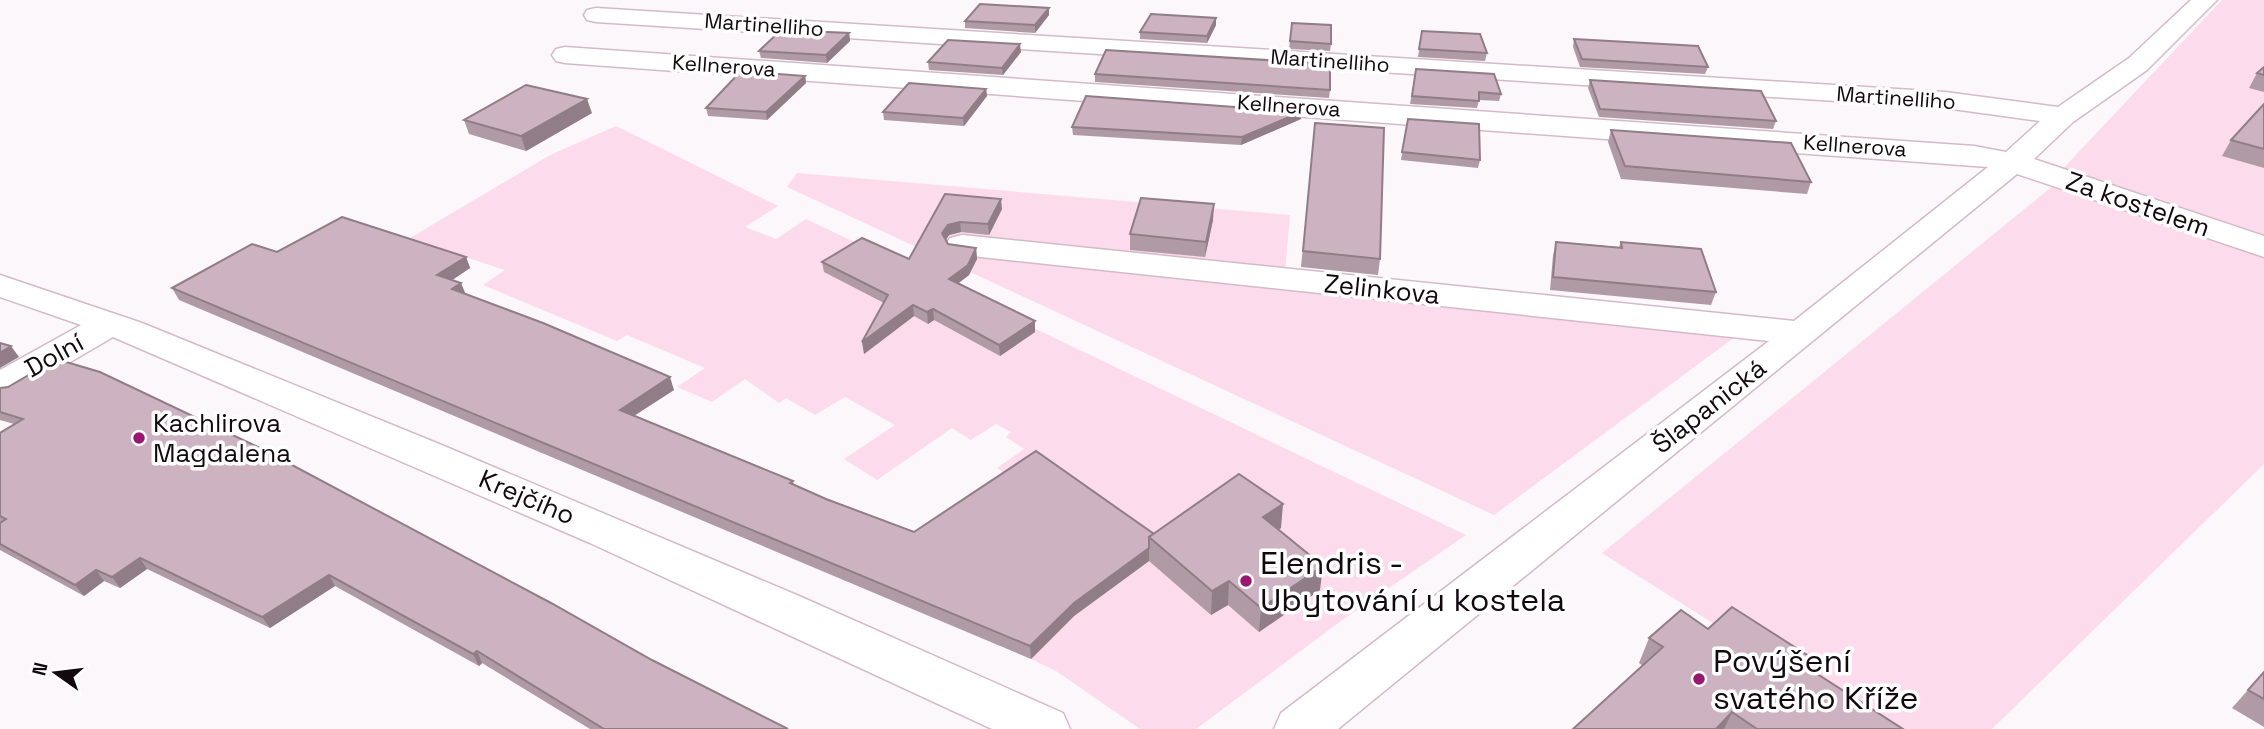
<svg xmlns="http://www.w3.org/2000/svg" width="2264" height="729" viewBox="0 0 2264 729" font-family="'Space Grotesk',sans-serif">
	<style>
		.green { fill: #fcdbec }
		.lines { fill: none; stroke-linecap: round; stroke-linejoin: round }
		.minor-casing { stroke: #d4bac8; stroke-width: 3 }
		.minor { fill: #fff; fill-rule: evenodd }
		.wall { fill: #b09aa6 }
		.shaded-wall { fill: #907d87 }
		.building { fill: #cdb3c1; stroke: #907d87; stroke-width: 2 }
		.poi-dot { fill: #971870; stroke: #fff; stroke-width: 2.5 }
		.labels { text-anchor: middle; stroke-width: 7; stroke-linejoin: round; paint-order: stroke }
		.far-street-label { font-size: 21px; fill: #11090e; stroke: #fff }
		.street-label { font-size: 26px; fill: #11090e; stroke: #fff }
		.poi-label { font-size: 26px; fill: #11090e; stroke: #fff; text-anchor: start }
		.near-poi-label { font-size: 32px; fill: #11090e; stroke: #fff; text-anchor: start }
	</style>
	<rect width="100%" height="100%" fill="#fcf7fa"/>
	<g class="green">
		<polygon points="2222,0 2264,0 2264,247 2056,176"/>
		<polygon points="616,126 778,206 745,227 776,239 806,219 1466,535 1341,621 1196,729 1140,729 1056,671 1031,659 1014,479 997,468 1024,449 1006,437 1011,432 996,424 971,440 952,428 877,480 844,459 895,425 845,397 815,415 786,398 779,403 745,379 712,402 677,387 705,368 627,335 617,341 483,285 505,270 462,256 388,251 550,155"/>
		<polygon points="797,173 1290,215 1285,273 1754,323 1494,515 787,187"/>
		<polygon points="2054,185 2264,257 2264,464 1992,729 1880,729 1602,553"/>
	</g>
	<g class="lines">
		<defs>
			<g id="minor">
				<polygon points="2191,0 2217,0 2147,70 2073,122 2034,159 2264,236 2264,257 2017,174 1338,729 1274,729 1281,713 1769,341 962,255 950,252 945,245 950,238 962,235 1794,321 1988,167 565,63 556,61 552,55 556,49 565,47 1974,146 2006,152 2040,121 1945,108 596,22 587,20 584,15 587,10 596,8 1945,92 2058,107 2129,58"/>
				<polygon points="0,275 142,323 444,446 799,596 1063,713 1070,729 992,729 590,543 113,337 14,395 0,398 0,370 81,325 0,297"/>
			</g>
		</defs>
		<use href="#minor" class="minor-casing"/>
		<use href="#minor" class="minor"/>
	</g>
	<g class="wall">
		<polygon points="1049,8 1049,15 1035,33 965,28 965,21"/>
		<polygon points="1216,18 1216,25 1207,43 1140,39 1140,32"/>
		<polygon points="1292,23 1331,44 1330,51 1289,49"/>
		<polygon points="1422,31 1487,53 1485,61 1418,57"/>
		<polygon points="849,33 850,41 827,63 761,58 759,51"/>
		<polygon points="1574,39 1708,67 1705,74 1580,67 1573,47"/>
		<polygon points="1021,52 1003,75 929,70 928,62"/>
		<polygon points="2264,67 2264,92 2249,88 2257,73"/>
		<polygon points="1416,69 1501,94 1499,101 1479,100 1477,108 1410,104"/>
		<polygon points="1095,74 1330,90 1329,98 1095,82"/>
		<polygon points="805,76 806,83 767,120 708,116 706,108"/>
		<polygon points="1590,80 1776,121 1773,129 1599,117 1588,88"/>
		<polygon points="986,89 987,96 964,126 884,120 883,112"/>
		<polygon points="2264,104 2264,168 2222,156 2231,140"/>
		<polygon points="1301,112 1301,119 1241,145 1073,135 1072,127"/>
		<polygon points="592,113 526,151 469,134 464,120"/>
		<polygon points="1408,119 1480,160 1478,168 1401,160"/>
		<polygon points="1315,123 1380,259 1378,275 1301,267"/>
		<polygon points="1611,130 1811,182 1807,194 1621,179 1608,142"/>
		<polygon points="945,194 1002,209 989,235 961,232 949,235 946,240 948,244 976,248 977,259 969,275 958,283 1035,332 1000,356 934,320 928,324 914,316 864,354 884,303 824,272 822,262 909,259"/>
		<polygon points="1213,220 1205,257 1130,250 1130,234"/>
		<polygon points="1556,242 1619,247 1621,242 1716,292 1711,305 1550,290 1553,255"/>
		<polygon points="466,257 470,268 452,280 466,294 674,390 634,416 793,481 794,485 826,499 914,532 1154,534 1281,528 1278,530 1320,590 1259,632 1228,605 1211,615 1149,561 1074,616 1031,659 179,300 172,288"/>
		<polygon points="0,388 652,660 788,729 590,729 482,663 479,666 335,586 270,628 147,569 120,588 104,581 84,596 0,550 0,433 14,424 0,420"/>
		<polygon points="1708,629 1810,669 1903,729 1573,729 1643,666 1639,663 1649,638"/>
		<polygon points="2264,672 2264,727 2232,708"/>
	</g>
	<g class="shaded-wall">
		<polygon points="1049,8 1049,15 1035,33 1035,25"/>
		<polygon points="1216,18 1216,25 1207,43 1207,36"/>
		<polygon points="849,33 850,41 827,63 826,55"/>
		<polygon points="1020,44 1021,52 1003,75 1002,68"/>
		<polygon points="805,76 806,83 767,120 766,112"/>
		<polygon points="986,89 987,96 964,126 963,118"/>
		<polygon points="587,99 592,113 526,151 521,136"/>
		<polygon points="1301,112 1301,119 1241,145 1242,137"/>
		<polygon points="1001,199 1002,209 989,235 988,224"/>
		<polygon points="1214,204 1213,220 1205,257 1206,242"/>
		<polygon points="960,222 961,232 949,235 943,243 942,233 948,225"/>
		<polygon points="976,248 977,259 969,275 950,290 949,279"/>
		<polygon points="466,257 470,268 442,287 437,275"/>
		<polygon points="461,283 466,295 452,289"/>
		<polygon points="913,305 914,316 864,354 862,342"/>
		<polygon points="933,309 934,320 928,324 927,312"/>
		<polygon points="1035,321 1035,332 1000,356 999,345"/>
		<polygon points="11,346 19,357 0,368 0,353"/>
		<polygon points="670,377 674,390 624,422 620,410"/>
		<polygon points="1283,504 1281,528 1261,541 1263,517"/>
		<polygon points="1149,548 1149,561 1074,616 1031,659 1030,646 1074,603"/>
		<polygon points="140,558 147,569 120,588 112,577"/>
		<polygon points="1323,566 1320,590 1259,632 1261,608"/>
		<polygon points="96,570 104,581 84,596 75,585"/>
		<polygon points="329,575 335,586 270,628 262,617"/>
		<polygon points="1229,581 1228,605 1211,615 1212,591"/>
		<polygon points="477,651 482,663 479,666 473,654"/>
		<polygon points="1732,712 1724,729 1716,729"/>
	</g>
	<g class="building">
		<polygon points="980,4 1049,8 1035,25 965,21"/>
		<polygon points="1151,14 1216,18 1207,36 1140,32"/>
		<polygon points="1292,23 1331,25 1331,44 1290,41"/>
		<polygon points="781,30 849,33 826,55 759,51"/>
		<polygon points="1422,31 1480,34 1487,53 1419,49"/>
		<polygon points="1574,39 1698,46 1708,67 1582,59"/>
		<polygon points="948,40 1020,44 1002,68 928,62"/>
		<polygon points="1106,50 1330,64 1330,90 1095,74"/>
		<polygon points="2264,67 2264,75 2257,73"/>
		<polygon points="1416,69 1494,74 1501,94 1479,92 1479,101 1412,96"/>
		<polygon points="741,71 805,76 766,112 706,108"/>
		<polygon points="1590,80 1761,91 1776,121 1600,109"/>
		<polygon points="909,83 986,89 963,118 883,112"/>
		<polygon points="526,85 587,99 521,136 464,120"/>
		<polygon points="1086,96 1301,112 1242,137 1072,127"/>
		<polygon points="2264,104 2264,149 2231,140"/>
		<polygon points="1408,119 1479,124 1480,160 1402,152"/>
		<polygon points="1315,123 1384,128 1380,259 1303,251"/>
		<polygon points="1611,130 1791,143 1811,182 1625,166"/>
		<polygon points="945,194 1001,199 988,224 960,222 948,225 942,233 948,244 976,248 968,265 949,279 1035,321 999,345 933,309 927,312 913,305 862,342 888,295 822,262 862,238 909,259"/>
		<polygon points="1141,198 1214,204 1206,242 1130,234"/>
		<polygon points="342,217 466,257 437,275 461,283 452,289 543,323 670,377 620,410 793,481 790,483 826,499 914,532 1036,451 1154,534 1149,537 1149,548 1074,603 1030,646 172,288 252,244 277,252"/>
		<polygon points="1556,242 1622,248 1621,242 1701,249 1716,292 1553,277"/>
		<polygon points="0,343 11,346 0,353"/>
		<polygon points="56,359 100,372 262,449 551,603 652,660 788,729 604,729 477,651 473,654 329,575 262,617 140,558 112,577 96,570 75,585 0,544 0,523 6,519 0,516 0,433 23,419 0,412 0,388 8,387"/>
		<polygon points="1239,474 1283,504 1263,517 1323,566 1261,608 1229,581 1212,591 1149,537"/>
		<polygon points="1732,607 1815,660 1808,668 1903,729 1757,729 1732,712 1716,729 1573,729 1663,647 1649,638 1681,610 1708,629"/>
		<polygon points="2264,672 2264,699 2248,690"/>
	</g>
	<g class="poi-dot">
		<circle cx="139" cy="438" r="7"/>
		<circle cx="1246" cy="581" r="7"/>
		<circle cx="1699" cy="679" r="7"/>
	</g>
	<g class="labels">
		<g class="far-street-label">
			<text transform="translate(764 25) rotate(4)" y="7">Martinelliho</text>
			<text transform="translate(1330 61) rotate(4)" y="7">Martinelliho</text>
			<text transform="translate(724 66) rotate(4)" y="7">Kellnerova</text>
			<text transform="translate(1896 98) rotate(4)" y="7">Martinelliho</text>
			<text transform="translate(1289 106) rotate(4)" y="7">Kellnerova</text>
			<text transform="translate(1855 146) rotate(4)" y="7">Kellnerova</text>
		</g>
		<g class="street-label">
			<text transform="translate(2138 204) rotate(19)" y="9">Za kostelem</text>
			<text transform="translate(1382 289) rotate(6)" y="9">Zelinkova</text>
			<text transform="translate(54 355) rotate(-29)" y="9">Dolní</text>
			<text transform="translate(1709 406) rotate(-38)" y="9">Šlapanická</text>
			<text transform="translate(527 497) rotate(23)" y="9">Krejčího</text>
		</g>
		<g class="poi-label">
			<text x="153" y="432">Kachlirova<tspan x="153" dy="30">Magdalena</tspan></text>
		</g>
		<g class="near-poi-label">
			<text x="1260" y="574">Elendris -<tspan x="1260" dy="37">Ubytování u kostela</tspan></text>
			<text x="1713" y="672">Povýšení<tspan x="1713" dy="37">svatého Kříže</tspan></text>
		</g>
	</g>
	<g transform="translate(56 673) rotate(284)" stroke="#ffffff" stroke-width="5" paint-order="stroke">
	<path d="M0-5L12 26L0 18L-12 26Z" fill="#11090e"/>
	<text y="-10" font-size="19" font-weight="bold" text-anchor="middle" fill="#11090e">N</text>
	</g>
</svg>
